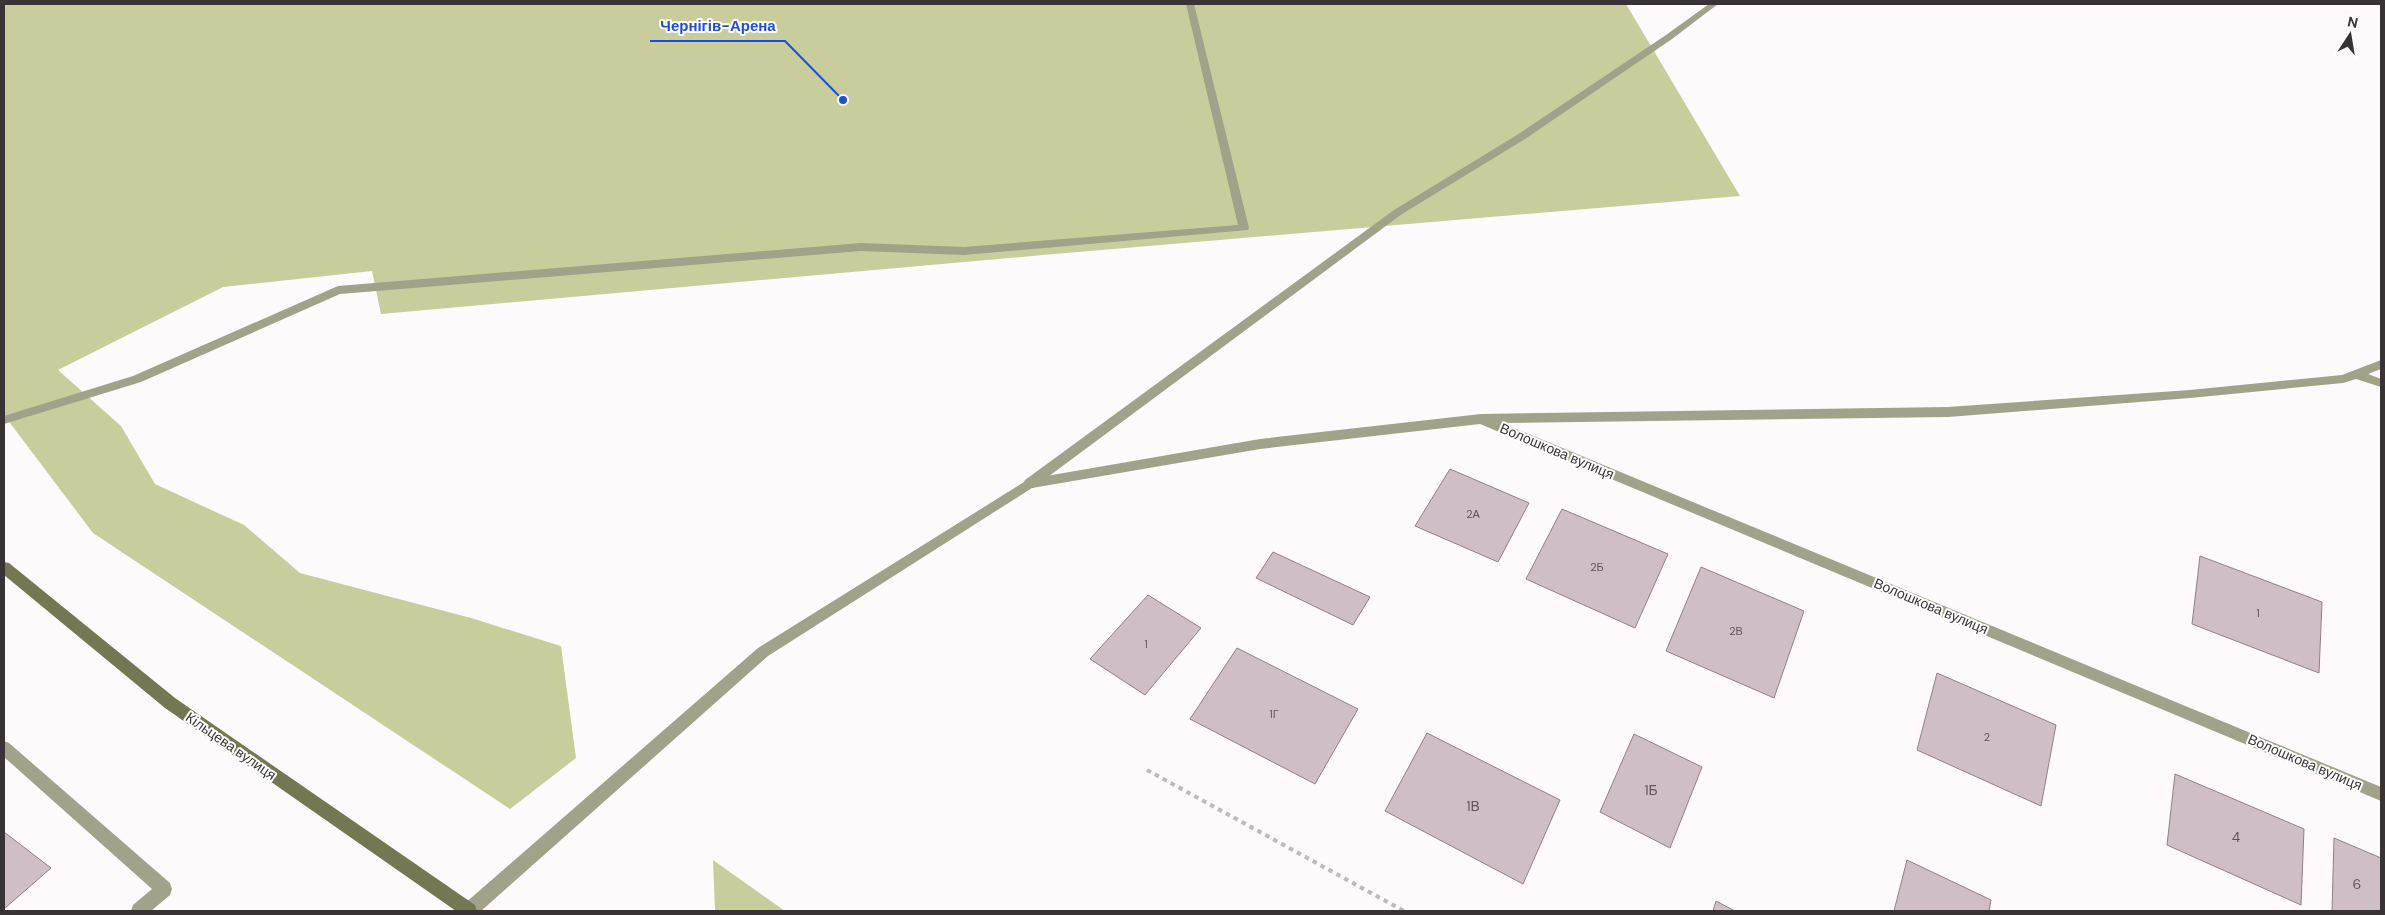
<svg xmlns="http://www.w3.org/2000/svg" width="2385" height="915" viewBox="0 0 2385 915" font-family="'DM Sans',sans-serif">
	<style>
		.green { fill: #c9cd9c }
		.building { fill: #d0bec6; stroke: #907f87 }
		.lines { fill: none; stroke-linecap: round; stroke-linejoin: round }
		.path { stroke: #beb9bb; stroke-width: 4; stroke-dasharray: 4.5 4.5; stroke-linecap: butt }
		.service { fill: #a0a289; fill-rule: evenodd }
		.minor { fill: #a0a289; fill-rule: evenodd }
		.secondary { fill: #757752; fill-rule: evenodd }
		.labels { text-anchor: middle; stroke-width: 4; stroke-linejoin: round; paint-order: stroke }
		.number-label { font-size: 11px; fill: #60565a }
		.street-label { font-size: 14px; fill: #3a3336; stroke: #fff }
		.near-number-label { font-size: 14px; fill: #60565a }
		.leader { fill: none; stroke: #1d4ed8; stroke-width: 2 }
		.callout-dot { fill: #1d4ed8; stroke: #fff; stroke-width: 2 }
		.callout-label { font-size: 15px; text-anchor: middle; font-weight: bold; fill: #1d4ed8; stroke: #fff; stroke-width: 4; stroke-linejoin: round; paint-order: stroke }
	</style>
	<rect width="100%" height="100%" fill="#fefafc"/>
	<g class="green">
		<polygon points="4,4 1626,4 1740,196 1043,255 381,314 372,271 223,287 58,370 121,426 155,484 244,525 300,573 471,618 561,646 576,758 510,809 93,533 4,415"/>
		<polygon points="713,860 785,911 715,911"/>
	</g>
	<g class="building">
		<polygon points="1450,469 1529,503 1498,562 1415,526"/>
		<polygon points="1562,509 1668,554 1635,628 1526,579"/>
		<polygon points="1273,552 1370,597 1353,625 1256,578"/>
		<polygon points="2200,556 2322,602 2319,673 2192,624"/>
		<polygon points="1701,567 1804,611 1774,698 1666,651"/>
		<polygon points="1148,595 1201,628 1145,695 1090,659"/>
		<polygon points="1237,648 1358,709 1315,784 1190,719"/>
		<polygon points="1937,673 2056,725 2041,806 1917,750"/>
		<polygon points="1427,733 1560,800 1523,884 1385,811"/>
		<polygon points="1634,734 1702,767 1670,848 1600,812"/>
		<polygon points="2175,774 2304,829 2301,905 2167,845"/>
		<polygon points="4,832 51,868 4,909"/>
		<polygon points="2334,838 2381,858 2381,911 2332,911"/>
		<polygon points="1907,860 1991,900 1989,911 1894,911"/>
		<polygon points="1716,901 1735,911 1713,911"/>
	</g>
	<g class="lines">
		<polyline class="path" points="1147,770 1404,911"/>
		<g class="service">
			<polygon points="1186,4 1194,4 1249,228 1248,230 964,255 861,251 340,294 141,382 4,424 4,416 133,376 338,286 861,243 964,247 1238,225"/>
			<polygon points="1709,4 1718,4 1672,39 1525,139 1402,214 1033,488 1025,488 1023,484 1025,480 1394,210 1517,135 1666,35"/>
			<polygon points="4,741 9,743 170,883 172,889 170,895 151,911 131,911 133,905 152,889 4,757"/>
		</g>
		<polygon class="minor" points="2381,360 2381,369 2368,374 2381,379 2381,387 2356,379 2343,383 2190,398 1948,417 1502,423 2381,787 2381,801 1480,424 1260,449 1032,488 768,656 481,911 461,911 463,905 758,648 1029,479 1260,439 1481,414 1948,407 2190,390 2342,375"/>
		<polygon class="secondary" points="4,562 9,563 175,698 475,905 477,911 456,911 165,708 4,575"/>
	</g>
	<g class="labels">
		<g class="number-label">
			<text x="1473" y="518">2А</text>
			<text x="1597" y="571">2Б</text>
			<text x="2258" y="617">1</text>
			<text x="1736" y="635">2В</text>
			<text x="1146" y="648">1</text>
			<text x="1274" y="718">1Г</text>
			<text x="1987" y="741">2</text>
		</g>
		<g class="street-label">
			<text transform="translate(1557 451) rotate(23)" y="5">Волошкова вулиця</text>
			<text transform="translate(1931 606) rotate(23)" y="5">Волошкова вулиця</text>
			<text transform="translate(231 746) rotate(35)" y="5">Кільцева вулиця</text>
			<text transform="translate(2305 762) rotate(23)" y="5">Волошкова вулиця</text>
		</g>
		<g class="near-number-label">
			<text x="1651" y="795">1Б</text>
			<text x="1473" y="811">1В</text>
			<text x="2236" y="842">4</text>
			<text x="2357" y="889">6</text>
		</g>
	</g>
	<path class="leader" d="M843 100L785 41H650"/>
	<circle class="callout-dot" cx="843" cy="100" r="5"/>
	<g class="callout-label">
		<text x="718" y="31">Чернігів-Арена</text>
	</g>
	<rect width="2385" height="915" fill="none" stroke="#3a3336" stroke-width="10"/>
	<g transform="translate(2350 35) rotate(12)" stroke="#ffffff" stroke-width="4" paint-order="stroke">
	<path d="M0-4L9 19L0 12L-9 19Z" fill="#3a3336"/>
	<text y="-8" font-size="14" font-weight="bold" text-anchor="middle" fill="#3a3336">N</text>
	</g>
</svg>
